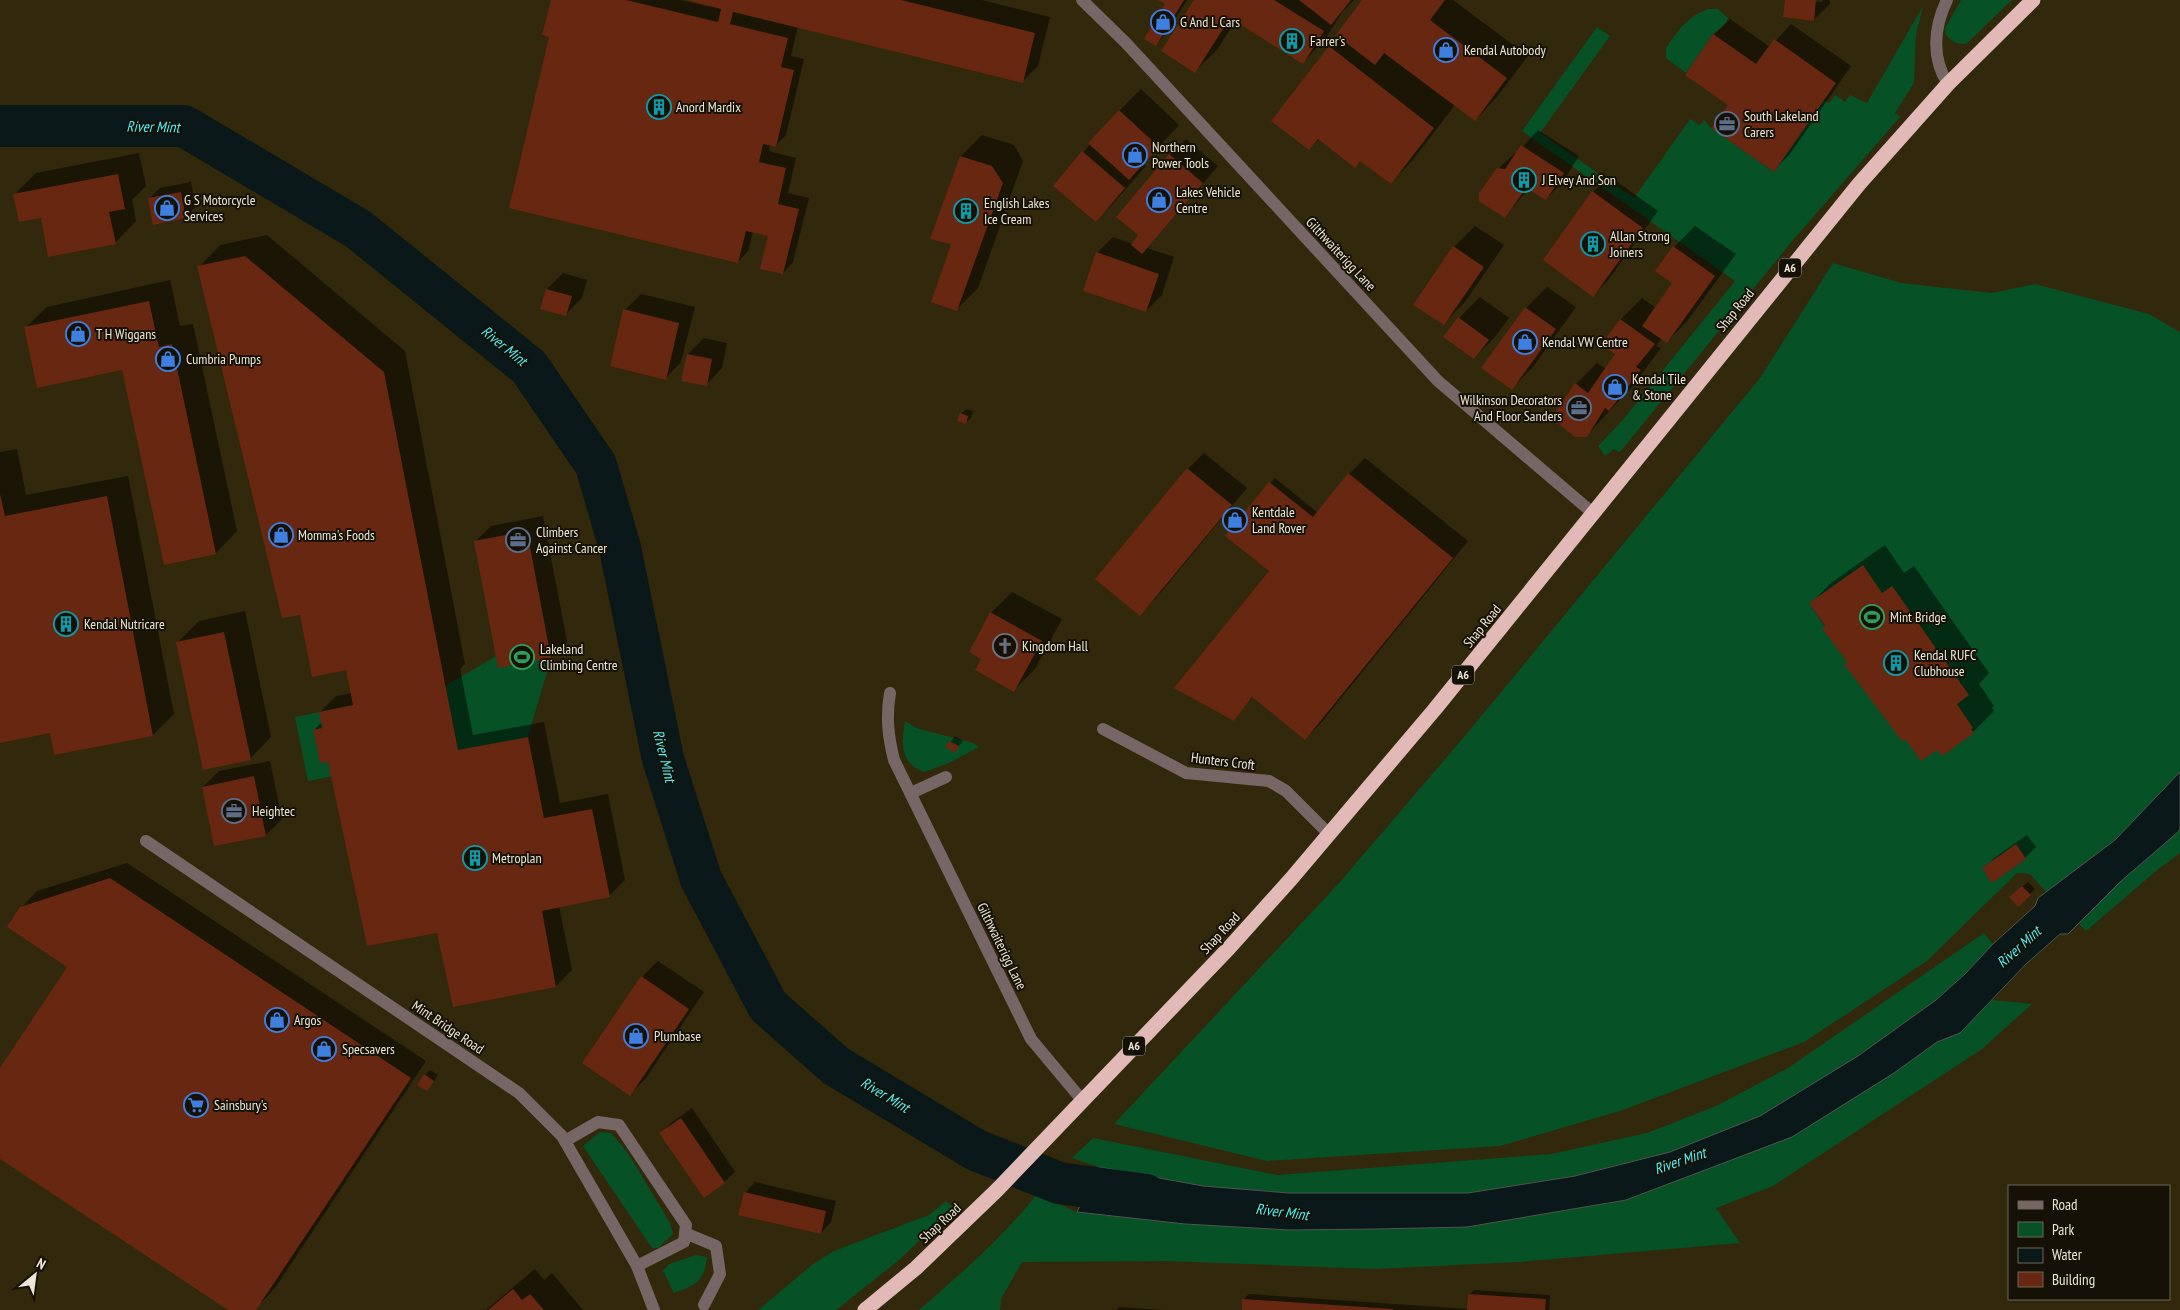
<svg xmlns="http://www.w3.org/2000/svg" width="2180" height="1310" viewBox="0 0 2180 1310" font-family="'PT Sans Narrow',sans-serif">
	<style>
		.green { fill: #075127 }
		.water { fill: #0a1819; stroke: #4e5652 }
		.shadow { fill: #0007 }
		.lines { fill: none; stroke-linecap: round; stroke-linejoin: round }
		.river { stroke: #0a1819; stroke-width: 42 }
		.building { fill: #682710 }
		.street { stroke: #766665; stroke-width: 12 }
		.highway { stroke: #e1bab7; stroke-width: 15 }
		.labels { text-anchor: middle; stroke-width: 4; stroke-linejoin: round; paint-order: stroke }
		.shield { fill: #161106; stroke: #aca698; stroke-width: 1 }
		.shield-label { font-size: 12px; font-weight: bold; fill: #ede6d6 }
		.poi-label { font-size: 14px; fill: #ede6d6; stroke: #161106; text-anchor: start }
		.street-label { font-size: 14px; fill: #ede6d6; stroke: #161106 }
		.water-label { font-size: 15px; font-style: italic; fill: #4eeef7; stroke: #161106 }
	</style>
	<rect width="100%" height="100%" fill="#32280b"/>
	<g class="green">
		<path d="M 1961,0 L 2012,0 L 1966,44 C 1957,44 1952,42 1946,35 L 1945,28 Z"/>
		<polygon points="1923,6 1916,35 1914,83 1895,113 1900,117 1793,240 1620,452 1614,449 1605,456 1598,446 1622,421 1735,281 1522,131 1597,27 1610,36 1540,133 1634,198 1690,119 1700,125 1704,120 1711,128 1774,172 1824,100 1829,103 1835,95 1845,102 1850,95 1867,103"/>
		<path d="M 1708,9 L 1718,9 L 1728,18 L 1725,24 L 1713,34 L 1686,73 L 1666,58 L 1666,48 C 1678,30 1688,16 1708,9 Z"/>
		<polygon points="1833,263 1901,283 1992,293 2035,284 2149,314 2180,332 2180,772 2115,840 2046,892 2030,874 2017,873 1927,961 1804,1042 1620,1111 1500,1146 1267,1161 1114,1124 1339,883 1464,737 1760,378"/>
		<polygon points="527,531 551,658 528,737 308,781 295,717 445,686 496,656 474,541"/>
		<path d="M 905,721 L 916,728 L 973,743 L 979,747 L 949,763 L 924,772 C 900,763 901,744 905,721 Z"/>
		<polygon points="2180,830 2180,853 2156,871 2086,931 2079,924 2120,882"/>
		<polygon points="1984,933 1993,944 1965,974 1936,1000 1858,1056 1760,1116 1670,1152 1575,1176 1468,1193 1289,1193 1203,1186 1099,1167 1072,1158 1093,1138 1277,1175 1551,1154 1647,1133 1716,1106 1788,1068"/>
		<path d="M 1992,1000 L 2032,1004 L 1982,1049 L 1773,1186 L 1716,1208 L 1740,1243 L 1519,1262 L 1374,1269 L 1166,1261 L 1022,1262 L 1001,1299 L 1000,1310 L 919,1310 C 960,1274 1003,1238 1036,1195 L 1077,1212 L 1185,1224 L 1289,1230 L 1467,1227 L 1626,1200 L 1792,1137 L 1894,1073 L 1937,1042 L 1960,1033 Z"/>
		<polygon points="600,1132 611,1133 628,1153 670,1223 673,1234 658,1248 652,1248 583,1146"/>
		<polygon points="946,1201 954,1208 899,1260 836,1310 758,1310 813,1264 834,1251 929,1215"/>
		<path d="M 696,1255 L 707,1257 C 704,1283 695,1285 674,1293 L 663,1271 L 669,1264 Z"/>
	</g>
	<polygon class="water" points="2180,772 2180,829 2178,832 2120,882 2068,934 2060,934 2026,964 1960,1033 1937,1042 1894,1073 1792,1137 1626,1200 1467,1227 1375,1229 1289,1230 1185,1224 1077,1212 1099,1167 1203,1186 1289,1193 1468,1193 1575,1176 1670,1152 1760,1116 1858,1056 1936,1000 1965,974 1993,944 2035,906 2038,898 2115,840"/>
	<g class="shadow">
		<polygon points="552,0 680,0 711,7 711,5 691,0 982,0 1050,17 1038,66 1022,82 798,26 791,56 804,59 786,135 775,146 770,144 769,151 796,158 788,193 809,198 793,262 783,273 769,236 753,232 748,251 738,262 551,36"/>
		<polygon points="1160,0 1187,0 1166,34 1156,44 1167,4"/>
		<polygon points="1196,0 1354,0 1343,11 1324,41 1303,62 1236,20 1217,50 1195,71"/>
		<polygon points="1363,0 1453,0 1528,56 1496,98 1475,120 1455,105 1412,161 1390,183 1361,160 1319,139 1309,149 1330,47 1340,37"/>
		<polygon points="1786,0 1822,2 1823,0 1830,0 1830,4 1813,20"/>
		<polygon points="1730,19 1770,47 1791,24 1851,66 1790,154 1774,170 1729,105 1714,35"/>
		<polygon points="1141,89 1179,125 1143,164 1146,166 1117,199 1096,221 1054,186 1119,111"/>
		<polygon points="1538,130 1579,156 1562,183 1546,199 1529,188 1505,217 1498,169 1515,153 1517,153"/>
		<polygon points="982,135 1014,145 1023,161 978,288 957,309 953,243 932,238 961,156"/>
		<polygon points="1186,139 1218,166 1147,248 1174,257 1162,295 1146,311 1097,253 1113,237 1133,244 1140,235 1170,155"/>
		<polygon points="139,153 146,186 132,200 136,221 115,243 42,216 15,194 36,173"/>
		<polygon points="1609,176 1658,211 1609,279 1593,295 1593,192"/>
		<polygon points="191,182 196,207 185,217 149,199 160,188"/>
		<polygon points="1475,226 1504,245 1465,302 1443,324 1454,247"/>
		<polygon points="1695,226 1736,254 1688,320 1667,342 1662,338 1656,346 1661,348 1631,388 1586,436 1576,384 1597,363 1606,369 1616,354 1603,345 1621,319 1642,298 1656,308 1674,283 1657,271 1674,247"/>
		<polygon points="267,235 405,351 465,664 460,669 473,735 544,722 560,803 608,794 625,880 609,896 559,906 572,970 556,986 454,1005 438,931 329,760 314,730 322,722 320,712 336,696 352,693 347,669 301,613 199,267 220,245"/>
		<polygon points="563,273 587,280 582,298 566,314 547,289"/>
		<polygon points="170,280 180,326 193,324 237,531 216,553 165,563 123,368 25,328 47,307"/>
		<polygon points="1547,287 1576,307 1533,367 1512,388 1526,308"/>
		<polygon points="641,294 695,307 681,362 665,379 625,310"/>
		<polygon points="1480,297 1509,318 1495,337 1474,358 1445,336 1459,318"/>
		<polygon points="704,338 727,343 722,368 706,385 688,354"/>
		<polygon points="966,409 973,411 971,418 966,423 961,414"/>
		<polygon points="17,449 26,495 128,476 174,714 153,735 55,754 51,732 0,741 0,452"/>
		<polygon points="1204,453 1247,488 1156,598 1140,614 1188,469"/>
		<polygon points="1365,458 1468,541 1321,723 1305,739 1253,696 1239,714 1271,571 1227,536 1275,478 1318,513 1349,474"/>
		<polygon points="543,516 567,641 551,657 475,542 491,526"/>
		<polygon points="1885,545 1904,573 1914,566 1989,673 1979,684 1994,706 1992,707 1994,711 1973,732 1848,662 1810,604 1832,582"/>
		<polygon points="1012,592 1062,619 1035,669 1014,690 983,659 991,613"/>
		<polygon points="245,611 271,737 250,759 178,642 199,621"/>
		<polygon points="955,736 963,741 954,751 947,747"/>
		<polygon points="270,761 282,819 266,835 203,787 219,771"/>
		<polygon points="2027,835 2036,847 2025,858 1984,869 1994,858"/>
		<polygon points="127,863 426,1061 275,1288 260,1304 0,1131 0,1070 69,967 21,908 37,891"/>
		<polygon points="2028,882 2035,889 2018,905 2015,892"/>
		<polygon points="658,961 704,992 646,1078 630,1094 642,977"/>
		<polygon points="430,1070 438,1075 427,1090 425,1075"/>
		<polygon points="692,1108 735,1172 724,1182 661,1133 672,1122"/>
		<polygon points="755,1182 836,1201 831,1222 821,1233 745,1193"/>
		<polygon points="535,1269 544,1280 552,1273 583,1310 486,1310"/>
		<polygon points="1474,1290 1550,1295 1549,1310 1243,1310 1244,1299 1249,1294 1468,1309 1469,1295"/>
		<polygon points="1119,1307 1164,1310 1116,1310"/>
	</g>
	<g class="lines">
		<polyline class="river" points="0,126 184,126 358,229 529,367 596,465 620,548 663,759 701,879 768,1006 836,1066 976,1150 1059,1183 1146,1195"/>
	</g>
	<g class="building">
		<polygon points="551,0 626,0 718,22 721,9 687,0 901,0 1035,33 1023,83 733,12 730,24 788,38 781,67 794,70 776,147 763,144 759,162 786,168 778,204 799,209 783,274 760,269 768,236 746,231 738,263 509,208 549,37 542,35"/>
		<polygon points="1158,0 1184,0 1156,46 1144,39 1165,4"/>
		<polygon points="1194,0 1274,0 1324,31 1303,64 1230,18 1195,73 1161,51"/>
		<polygon points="1299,0 1351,0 1331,25"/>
		<polygon points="1362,0 1445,0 1430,20 1507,78 1475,121 1384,53 1375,65 1336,35"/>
		<polygon points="1785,0 1816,0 1814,21 1783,17"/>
		<polygon points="1713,34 1756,64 1774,39 1836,83 1774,172 1711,128 1728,105 1685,75"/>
		<polygon points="1329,46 1434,128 1391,184 1360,161 1355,168 1318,139 1309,150 1271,121"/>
		<polygon points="1119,110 1159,147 1129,180 1088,143"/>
		<polygon points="1521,145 1564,173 1546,200 1526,188 1505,218 1479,201 1479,193 1497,168 1505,169"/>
		<polygon points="1082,151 1125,188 1096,222 1053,186"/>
		<polygon points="1169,154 1203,183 1142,254 1131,245 1138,235 1116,217"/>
		<polygon points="960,156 992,166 1003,183 957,311 931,302 951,244 930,239"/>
		<polygon points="118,174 125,209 109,212 116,244 48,257 41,218 19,222 13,194"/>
		<polygon points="1592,191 1643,228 1593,297 1543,260"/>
		<polygon points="181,192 186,218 153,225 148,198"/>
		<polygon points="1453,246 1484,267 1444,325 1413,305"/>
		<polygon points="1673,246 1715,276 1667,343 1642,326 1672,283 1655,271"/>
		<polygon points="1096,252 1159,274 1146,312 1083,291"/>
		<polygon points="245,256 384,372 458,750 528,737 544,818 592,809 610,897 542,911 556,987 453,1007 437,933 367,946 328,762 320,763 313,730 322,728 319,712 353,705 346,670 312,677 300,615 282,618 197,266"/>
		<polygon points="546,289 572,296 566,316 540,309"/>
		<polygon points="149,301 159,347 172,344 216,554 164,565 122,370 37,388 24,327"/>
		<polygon points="1525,307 1556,329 1512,390 1481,368"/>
		<polygon points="623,309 679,323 666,380 610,366"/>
		<polygon points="1458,317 1489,340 1474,359 1443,337"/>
		<polygon points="1620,319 1655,344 1636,367 1641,370 1609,411 1605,408 1587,437 1575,437 1551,418 1575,383 1588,393 1615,354 1601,345"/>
		<polygon points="687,354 712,359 707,386 681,381"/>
		<polygon points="960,413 968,416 966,424 957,421"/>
		<polygon points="1187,468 1232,505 1140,616 1095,579"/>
		<polygon points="1348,473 1453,558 1305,740 1252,697 1234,721 1174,688 1269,571 1225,536 1269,482 1313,517"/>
		<polygon points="0,494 5,516 107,496 153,736 54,755 50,733 0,743"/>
		<polygon points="527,531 551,658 498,668 474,541"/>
		<polygon points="1863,565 1882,593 1892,586 1969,695 1957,704 1973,728 1971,729 1974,733 1942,756 1937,750 1921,761 1905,739 1902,741 1844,664 1847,662 1822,628 1825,626 1809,603"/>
		<polygon points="990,612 1042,641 1014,692 975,670 981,659 969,652"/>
		<polygon points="224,632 251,760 203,770 176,642"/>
		<polygon points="949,741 959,746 955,753 945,747"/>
		<polygon points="254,776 266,836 214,846 202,787"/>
		<polygon points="2016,844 2026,859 1992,883 1982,868"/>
		<polygon points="110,878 411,1078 256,1310 228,1310 0,1159 0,1068 67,967 7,927 20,907"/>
		<polygon points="2022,886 2031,895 2018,907 2009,897"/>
		<polygon points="641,976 689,1009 630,1096 582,1063"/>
		<polygon points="424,1074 434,1081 427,1091 417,1085"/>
		<polygon points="681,1118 725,1183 704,1198 659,1133"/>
		<polygon points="744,1192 826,1211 821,1234 738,1215"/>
		<polygon points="513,1289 522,1300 530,1294 544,1310 488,1310"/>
		<polygon points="1468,1294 1546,1299 1545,1310 1467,1310"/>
		<polygon points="1242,1299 1393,1309 1393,1310 1242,1310"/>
	</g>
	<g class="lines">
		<g class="street">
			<polyline points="1082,0 1126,43 1438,381 1594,514"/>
			<path d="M 1947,0 C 1934,27 1931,58 1948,84"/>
			<path d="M 890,693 C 886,717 888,736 894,760 L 1031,1039 L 1082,1100"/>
			<polyline points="1103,729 1186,773 1269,781 1286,791 1329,834"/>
			<polyline points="911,793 946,777"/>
			<polyline points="146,841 519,1093 562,1136 637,1266 654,1310"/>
			<polyline points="565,1141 598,1122 619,1125 686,1225 684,1242 637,1266"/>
			<polyline points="685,1233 716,1246 720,1274 704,1305"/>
		</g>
		<polyline class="highway" points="865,1310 916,1268 997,1190 1229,948 1291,879 1435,709 1859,184 1948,84 2033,0"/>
	</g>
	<defs>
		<symbol id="shop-ring" viewBox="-11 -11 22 22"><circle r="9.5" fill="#161106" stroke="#3f7fe0" stroke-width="1.5"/><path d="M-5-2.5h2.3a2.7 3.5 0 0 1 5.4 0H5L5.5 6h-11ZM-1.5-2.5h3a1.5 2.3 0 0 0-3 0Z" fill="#3f7fe0"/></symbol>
		<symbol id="building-ring" viewBox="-11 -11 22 22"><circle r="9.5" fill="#161106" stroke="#0f9aa8" stroke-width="1.5"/><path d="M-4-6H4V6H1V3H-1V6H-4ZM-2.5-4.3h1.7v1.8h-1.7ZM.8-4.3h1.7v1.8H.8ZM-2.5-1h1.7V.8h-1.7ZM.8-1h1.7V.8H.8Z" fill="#0f9aa8"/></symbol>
		<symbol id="office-ring" viewBox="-11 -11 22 22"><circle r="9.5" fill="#161106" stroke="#5c6f8a" stroke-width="1.5"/><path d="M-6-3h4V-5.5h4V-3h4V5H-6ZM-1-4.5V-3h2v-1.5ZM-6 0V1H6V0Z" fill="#5c6f8a"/></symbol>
		<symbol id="stadium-ring" viewBox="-11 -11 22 22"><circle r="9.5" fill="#161106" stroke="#2e9e5b" stroke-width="1.5"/><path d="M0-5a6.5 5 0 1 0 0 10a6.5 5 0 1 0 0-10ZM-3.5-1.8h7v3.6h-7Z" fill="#2e9e5b"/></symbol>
		<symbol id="church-ring" viewBox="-11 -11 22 22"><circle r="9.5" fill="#161106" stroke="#6b7280" stroke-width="1.5"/><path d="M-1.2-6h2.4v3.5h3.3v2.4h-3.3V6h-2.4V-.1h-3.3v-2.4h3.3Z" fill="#6b7280"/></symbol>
		<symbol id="supermarket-ring" viewBox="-11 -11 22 22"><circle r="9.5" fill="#161106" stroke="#3f7fe0" stroke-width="1.5"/><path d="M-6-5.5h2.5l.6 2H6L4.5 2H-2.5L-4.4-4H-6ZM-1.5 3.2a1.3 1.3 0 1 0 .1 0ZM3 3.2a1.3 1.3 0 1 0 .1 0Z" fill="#3f7fe0"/></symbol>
	</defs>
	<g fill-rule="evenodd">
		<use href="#shop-ring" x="1149" y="8" width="28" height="28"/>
		<use href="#building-ring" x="1278" y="27" width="28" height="28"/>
		<use href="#shop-ring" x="1432" y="36" width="28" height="28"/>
		<use href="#building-ring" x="645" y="93" width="28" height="28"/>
		<use href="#office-ring" x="1713" y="110" width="28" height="28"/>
		<use href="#shop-ring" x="1121" y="141" width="28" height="28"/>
		<use href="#building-ring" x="1510" y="166" width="28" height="28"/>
		<use href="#shop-ring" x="1145" y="186" width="28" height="28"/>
		<use href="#shop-ring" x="153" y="194" width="28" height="28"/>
		<use href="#building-ring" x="952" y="197" width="28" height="28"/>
		<use href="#building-ring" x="1579" y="230" width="28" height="28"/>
		<use href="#shop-ring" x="64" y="320" width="28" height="28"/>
		<use href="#shop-ring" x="1511" y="328" width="28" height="28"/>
		<use href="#shop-ring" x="154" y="345" width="28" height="28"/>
		<use href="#shop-ring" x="1601" y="373" width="28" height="28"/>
		<use href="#office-ring" x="1565" y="394" width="28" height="28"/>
		<use href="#shop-ring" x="1221" y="506" width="28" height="28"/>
		<use href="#shop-ring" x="267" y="521" width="28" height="28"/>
		<use href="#office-ring" x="504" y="526" width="28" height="28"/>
		<use href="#stadium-ring" x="1858" y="603" width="28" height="28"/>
		<use href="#building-ring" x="52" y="610" width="28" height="28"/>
		<use href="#church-ring" x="991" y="632" width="28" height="28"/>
		<use href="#stadium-ring" x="508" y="643" width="28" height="28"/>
		<use href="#building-ring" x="1882" y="649" width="28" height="28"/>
		<use href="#office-ring" x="220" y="797" width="28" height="28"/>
		<use href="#building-ring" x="461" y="844" width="28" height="28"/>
		<use href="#shop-ring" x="263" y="1006" width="28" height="28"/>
		<use href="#shop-ring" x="622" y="1022" width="28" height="28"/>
		<use href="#shop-ring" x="310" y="1035" width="28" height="28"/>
		<use href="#supermarket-ring" x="182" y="1091" width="28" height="28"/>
	</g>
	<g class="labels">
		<g class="shield">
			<rect x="1779" y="258.5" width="22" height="19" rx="4"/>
			<rect x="1452" y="665.5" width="22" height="19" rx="4"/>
			<rect x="1123" y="1036.5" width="22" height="19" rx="4"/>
		</g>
		<g class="shield-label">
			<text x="1790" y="272">A6</text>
			<text x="1463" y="679">A6</text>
			<text x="1134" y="1050">A6</text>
		</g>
		<g class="poi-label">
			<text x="1180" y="27">G And L Cars</text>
			<text x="1310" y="46">Farrer's</text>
			<text x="1464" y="55">Kendal Autobody</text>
			<text x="676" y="112">Anord Mardix</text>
			<text x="1744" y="121">South Lakeland<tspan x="1744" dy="16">Carers</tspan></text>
			<text x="1152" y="152">Northern<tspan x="1152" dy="16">Power Tools</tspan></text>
			<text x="1542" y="185">J Elvey And Son</text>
			<text x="1176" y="197">Lakes Vehicle<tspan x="1176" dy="16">Centre</tspan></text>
			<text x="184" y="205">G S Motorcycle<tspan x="184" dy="16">Services</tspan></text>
			<text x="984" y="208">English Lakes<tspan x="984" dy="16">Ice Cream</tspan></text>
			<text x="1610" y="241">Allan Strong<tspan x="1610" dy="16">Joiners</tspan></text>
			<text x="96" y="339">T H Wiggans</text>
			<text x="1542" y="347">Kendal VW Centre</text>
			<text x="186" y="364">Cumbria Pumps</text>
			<text x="1632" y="384">Kendal Tile<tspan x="1632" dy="16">&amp; Stone</tspan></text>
			<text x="1562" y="405" text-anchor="end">Wilkinson Decorators<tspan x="1562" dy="16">And Floor Sanders</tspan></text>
			<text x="1252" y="517">Kentdale<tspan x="1252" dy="16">Land Rover</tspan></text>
			<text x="536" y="537">Climbers<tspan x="536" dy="16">Against Cancer</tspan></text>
			<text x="298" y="540">Momma's Foods</text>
			<text x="1890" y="622">Mint Bridge</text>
			<text x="84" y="629">Kendal Nutricare</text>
			<text x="1022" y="651">Kingdom Hall</text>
			<text x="540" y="654">Lakeland<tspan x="540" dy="16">Climbing Centre</tspan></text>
			<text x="1914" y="660">Kendal RUFC<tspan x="1914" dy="16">Clubhouse</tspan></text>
			<text x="252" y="816">Heightec</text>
			<text x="492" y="863">Metroplan</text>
			<text x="294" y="1025">Argos</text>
			<text x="654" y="1041">Plumbase</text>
			<text x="342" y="1054">Specsavers</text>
			<text x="214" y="1110">Sainsbury's</text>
		</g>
		<g class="street-label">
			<text transform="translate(1341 254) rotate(47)" y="5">Gilthwaiterigg Lane</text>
			<text transform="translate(1735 310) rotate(-51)" y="5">Shap Road</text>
			<text transform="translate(1482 626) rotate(-51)" y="5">Shap Road</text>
			<text transform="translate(1223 761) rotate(7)" y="5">Hunters Croft</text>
			<text transform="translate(1220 933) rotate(-47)" y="5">Shap Road</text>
			<text transform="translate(1002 946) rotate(64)" y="5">Gilthwaiterigg Lane</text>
			<text transform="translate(448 1027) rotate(34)" y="5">Mint Bridge Road</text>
			<text transform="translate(940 1223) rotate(-43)" y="5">Shap Road</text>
		</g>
		<g class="water-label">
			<text transform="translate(153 127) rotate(1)" y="5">River Mint</text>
			<text transform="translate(504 346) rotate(39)" y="5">River Mint</text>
			<text transform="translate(664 756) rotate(76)" y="5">River Mint</text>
			<text transform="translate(2019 947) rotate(-42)" y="5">River Mint</text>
			<text transform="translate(885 1095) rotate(31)" y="5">River Mint</text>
			<text transform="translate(1680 1161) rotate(-19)" y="5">River Mint</text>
			<text transform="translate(1282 1212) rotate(7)" y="5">River Mint</text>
		</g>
	</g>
	<rect x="2008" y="1185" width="162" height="115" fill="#161106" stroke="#6c6659"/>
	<rect x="2018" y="1201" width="25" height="8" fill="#766665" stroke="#6c6659"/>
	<text x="2052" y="1210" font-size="15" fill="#ede6d6">Road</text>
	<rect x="2018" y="1222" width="25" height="15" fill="#075127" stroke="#6c6659"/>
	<text x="2052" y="1235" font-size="15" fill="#ede6d6">Park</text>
	<rect x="2018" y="1248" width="25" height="15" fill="#0a1819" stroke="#6c6659"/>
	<text x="2052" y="1260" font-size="15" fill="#ede6d6">Water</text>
	<rect x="2018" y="1272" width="25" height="15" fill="#682710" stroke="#6c6659"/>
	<text x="2052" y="1285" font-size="15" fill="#ede6d6">Building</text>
	<g transform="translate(35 1275) rotate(29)" stroke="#161106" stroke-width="4" paint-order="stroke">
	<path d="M0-4L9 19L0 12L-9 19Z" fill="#ede6d6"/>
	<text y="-8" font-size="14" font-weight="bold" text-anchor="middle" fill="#ede6d6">N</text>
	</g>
</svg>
